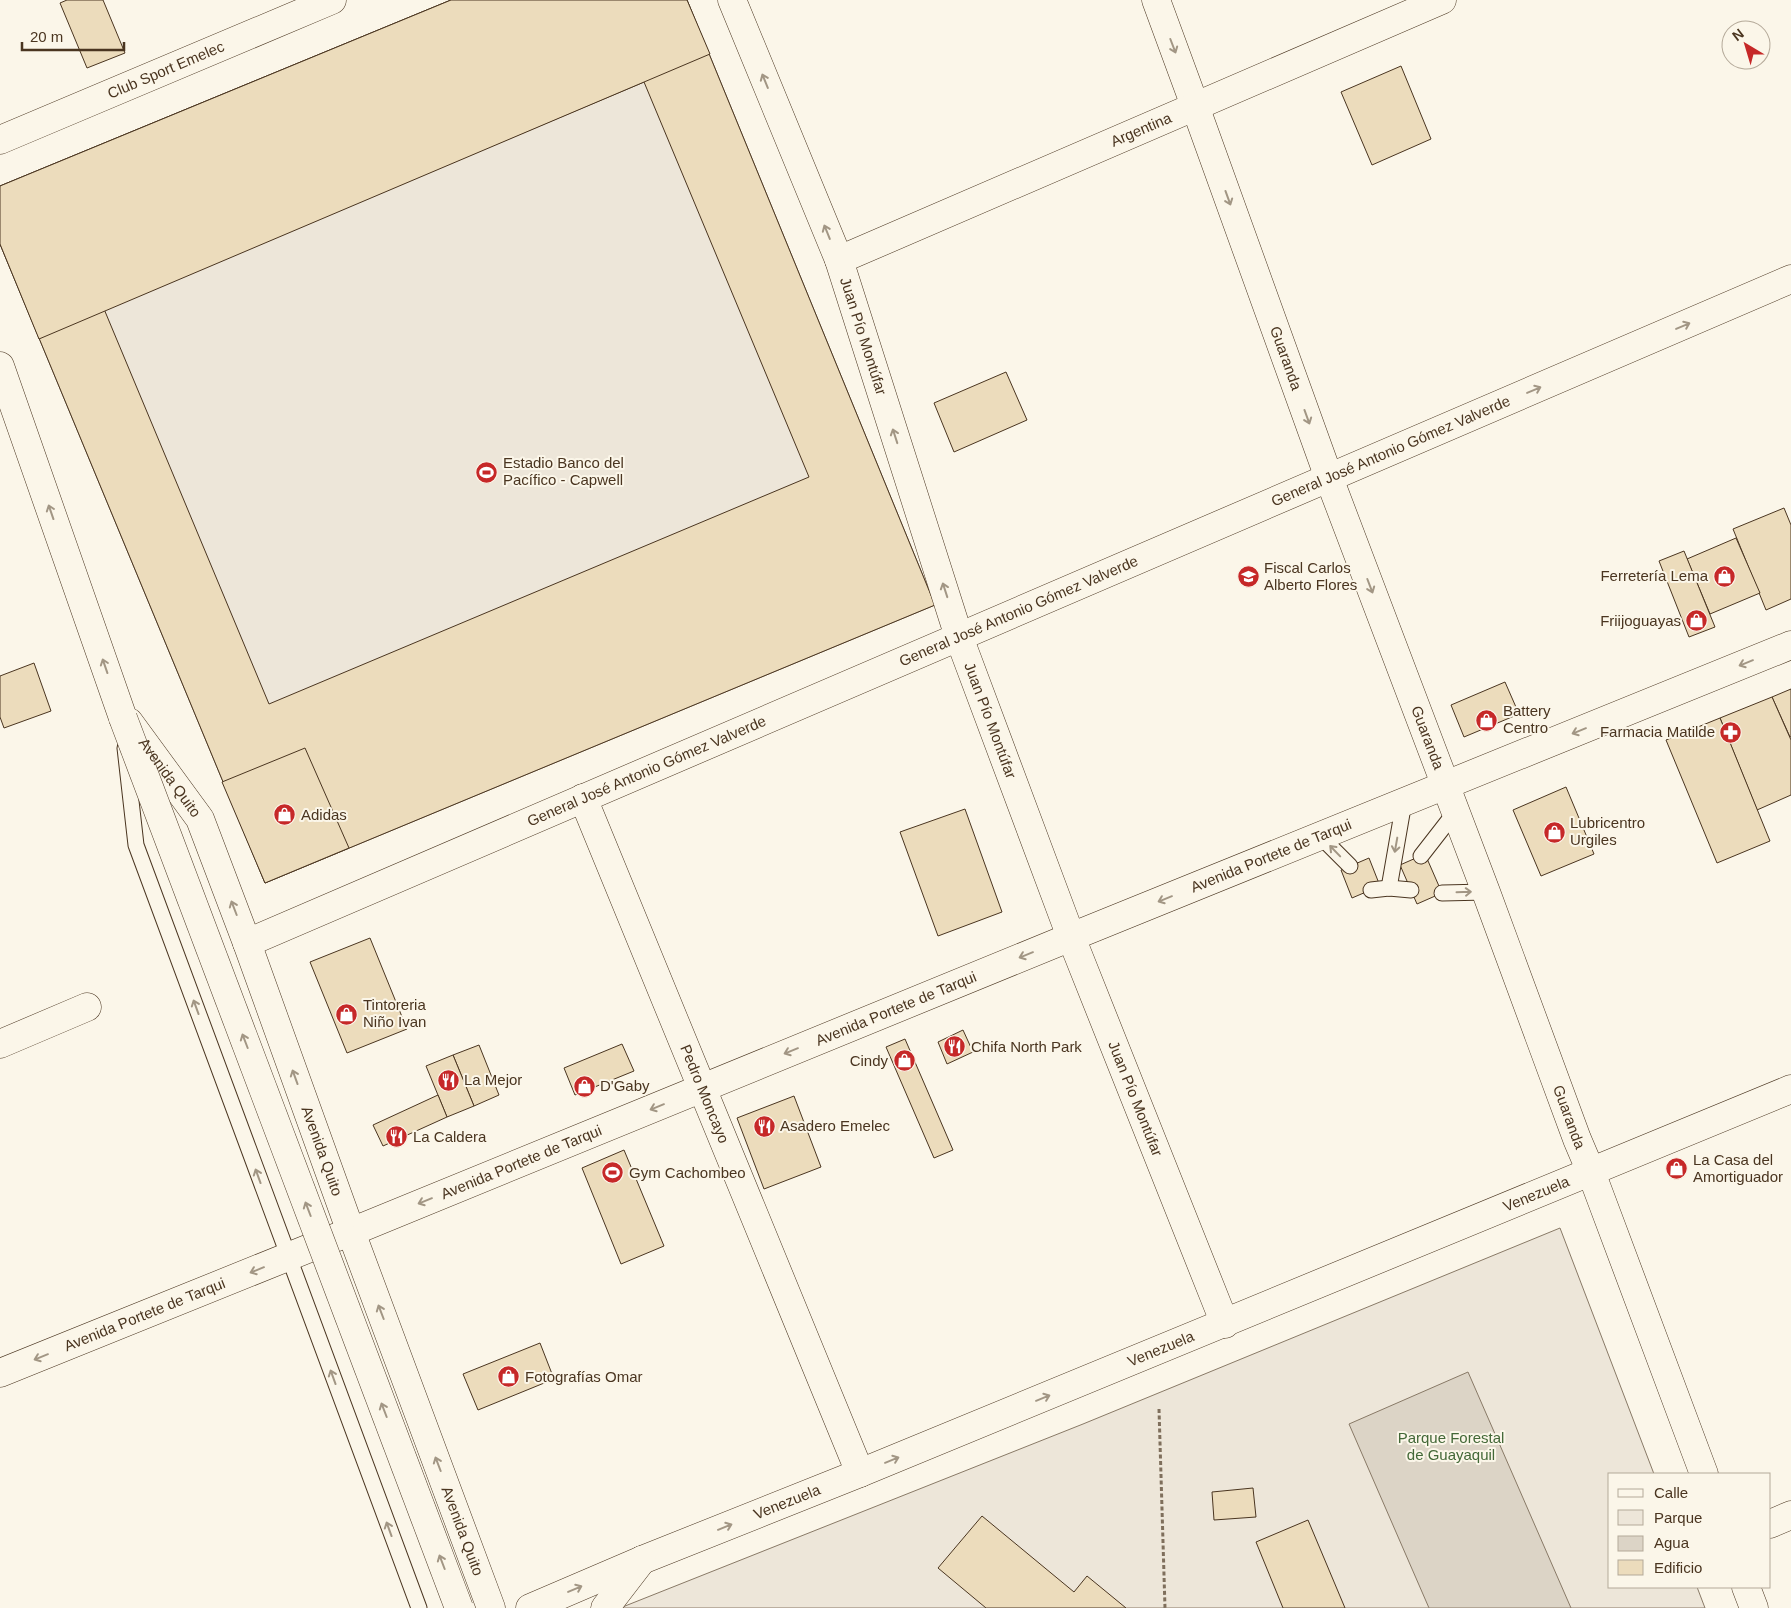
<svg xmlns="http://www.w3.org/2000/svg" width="1791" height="1608" viewBox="0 0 1791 1608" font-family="Helvetica,sans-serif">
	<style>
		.green { fill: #ede6d9; stroke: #887966 }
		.water { fill: #dcd4c6; stroke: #887966 }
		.building { fill: #ecdcbc; stroke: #4a3520; fill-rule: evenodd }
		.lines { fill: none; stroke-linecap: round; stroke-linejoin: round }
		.service-casing { stroke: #4a3520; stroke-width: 17 }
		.minor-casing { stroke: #4a3520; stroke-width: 29 }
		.tertiary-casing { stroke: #4a3520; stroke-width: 29 }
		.primary-casing { stroke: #4a3520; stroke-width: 29 }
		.path { stroke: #7f6f5c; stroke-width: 3; stroke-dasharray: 4 2.5; stroke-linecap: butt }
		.service { stroke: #fbf6e9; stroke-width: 15 }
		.minor { stroke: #fbf6e9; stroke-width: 28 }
		.tertiary { stroke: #fbf6e9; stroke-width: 28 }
		.primary { stroke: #fbf6e9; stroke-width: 28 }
		.primary-bridge-casing { stroke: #4a3520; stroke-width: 29; stroke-linecap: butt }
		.primary-bridge { stroke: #fbf6e9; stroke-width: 28 }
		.oneway { stroke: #a29684 }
		.labels { text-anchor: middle; stroke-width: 4; stroke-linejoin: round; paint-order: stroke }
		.street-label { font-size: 15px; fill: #4a3520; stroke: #fbf6e9 }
		.poi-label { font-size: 15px; fill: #4a3520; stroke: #fbf6e9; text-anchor: start }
		.park-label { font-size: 15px; fill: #436837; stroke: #fbf6e9 }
	</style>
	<rect width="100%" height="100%" fill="#fbf6e9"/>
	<g class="green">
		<polygon points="451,0 687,0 935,605 265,883 0,244 0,186"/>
		<polygon points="1560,1228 1654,1474 1610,1474 1610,1587 1697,1587 1705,1608 620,1608 1083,1424"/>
	</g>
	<polygon class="water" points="1468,1372 1571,1608 1429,1608 1349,1424"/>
	<g class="building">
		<polygon points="67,0 103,0 125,53 87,68 60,3"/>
		<path d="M 451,0 L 687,0 L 935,605 L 265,883 L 0,244 L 0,186 ZM 644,82 L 809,477 L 269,704 L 104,309 Z"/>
		<polygon points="451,0 687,0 710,54 39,339 0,244 0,186"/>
		<polygon points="1401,66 1431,139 1372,165 1341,92"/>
		<polygon points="1006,372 1027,420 954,452 934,403"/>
		<polygon points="1784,508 1791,525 1791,599 1766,610 1733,529"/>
		<polygon points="1736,538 1760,593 1710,614 1687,559"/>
		<polygon points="1684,551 1715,627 1689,637 1659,561"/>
		<polygon points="34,663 51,711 4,728 0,717 0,676"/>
		<polygon points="1505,682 1519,714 1464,737 1451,705"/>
		<polygon points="1791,689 1791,737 1790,737 1772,697"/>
		<polygon points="1772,697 1791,740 1791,795 1757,810 1720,718"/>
		<polygon points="1720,718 1770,841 1717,863 1666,740"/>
		<polygon points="305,748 349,848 265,883 222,782"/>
		<polygon points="1566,787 1594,854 1541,876 1513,810"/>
		<polygon points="965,809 1002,912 938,936 900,832"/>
		<polygon points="1425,854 1442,893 1417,904 1400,865"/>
		<polygon points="1369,858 1380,886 1352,898 1341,870"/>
		<polygon points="370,938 407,1029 347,1053 310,962"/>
		<polygon points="963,1030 973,1052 947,1064 938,1042"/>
		<polygon points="905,1039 953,1150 934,1158 886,1047"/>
		<polygon points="622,1044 634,1071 575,1095 564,1068"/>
		<polygon points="479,1045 499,1095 474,1106 453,1055"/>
		<polygon points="453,1055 474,1106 447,1117 426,1066"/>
		<polygon points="438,1095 447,1117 383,1146 373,1125"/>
		<polygon points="794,1096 821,1167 764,1189 737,1118"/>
		<polygon points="624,1150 664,1246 621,1264 582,1168"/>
		<polygon points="540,1343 554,1379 478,1410 463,1374"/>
		<polygon points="1253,1488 1256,1517 1214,1520 1212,1492"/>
		<polygon points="982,1516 1074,1592 1087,1576 1126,1608 986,1608 938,1568"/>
		<polygon points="1308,1520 1345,1608 1283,1608 1256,1542"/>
	</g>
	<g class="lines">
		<defs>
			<g id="service">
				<polyline points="125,748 136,845 419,1608"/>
				<polyline points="1320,836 1350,866"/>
				<polyline points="1421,856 1456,811"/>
				<polyline points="1389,888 1404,802"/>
				<polyline points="1371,890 1389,888 1411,890"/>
				<polyline points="1442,893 1486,892"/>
			</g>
			<g id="minor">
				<path id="s1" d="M 732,0 L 839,260 L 959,637 L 1071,937 L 1225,1324"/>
				<path id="s2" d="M 1156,0 L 1195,106 L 1329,478 L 1486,892 L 1577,1139 L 1591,1172 L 1704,1474"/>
				<path id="s3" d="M 0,140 L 332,0"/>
				<path id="s4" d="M 839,260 L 1442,0"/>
				<path id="s5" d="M 583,798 L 860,1473"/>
				<path id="s6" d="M 247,943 L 1791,279"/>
				<polyline points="0,1044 87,1007"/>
				<polyline points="1770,1524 1791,1515"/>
				<polyline points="1746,1587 1754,1608"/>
			</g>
			<g id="tertiary">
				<path id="s7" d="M 351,1232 L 1071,937 L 1791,645"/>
				<path id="s8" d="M 530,1608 L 642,1560 L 860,1473 L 1791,1089"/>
			</g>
			<g id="primary">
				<polyline points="0,366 123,718"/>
				<path id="s9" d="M 129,722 L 200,819 L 247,943 L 351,1232 L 491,1608"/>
				<path id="s10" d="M 0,1373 L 342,1235"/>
				<polyline points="605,1608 642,1560"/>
			</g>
		</defs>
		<use href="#service" class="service-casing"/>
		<use href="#minor" class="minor-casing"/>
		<use href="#tertiary" class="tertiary-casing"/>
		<use href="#primary" class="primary-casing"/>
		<polyline class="path" points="1159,1409 1165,1608"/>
		<use href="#service" class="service"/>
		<use href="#minor" class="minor"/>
		<use href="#tertiary" class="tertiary"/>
		<use href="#primary" class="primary"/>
		<defs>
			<polyline id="primary-bridge" points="123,718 459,1608"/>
		</defs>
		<use href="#primary-bridge" class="primary-bridge-casing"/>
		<use href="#primary-bridge" class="primary-bridge"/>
	</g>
	<defs><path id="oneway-shaft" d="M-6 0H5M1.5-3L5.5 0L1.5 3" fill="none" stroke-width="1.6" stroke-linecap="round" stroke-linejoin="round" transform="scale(1.25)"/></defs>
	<g class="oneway">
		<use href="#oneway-shaft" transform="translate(1173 46) rotate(69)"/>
		<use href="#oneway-shaft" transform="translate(765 81) rotate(-112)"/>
		<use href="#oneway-shaft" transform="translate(1228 198) rotate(70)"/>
		<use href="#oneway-shaft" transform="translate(827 232) rotate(-112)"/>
		<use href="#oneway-shaft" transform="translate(1683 326) rotate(-23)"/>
		<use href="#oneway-shaft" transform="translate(1534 390) rotate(-23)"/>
		<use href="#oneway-shaft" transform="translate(1307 417) rotate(70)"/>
		<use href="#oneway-shaft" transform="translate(895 436) rotate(-108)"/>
		<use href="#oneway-shaft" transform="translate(51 512) rotate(-109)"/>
		<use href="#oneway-shaft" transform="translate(1370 586) rotate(69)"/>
		<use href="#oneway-shaft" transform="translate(945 590) rotate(-108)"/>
		<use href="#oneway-shaft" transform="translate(1746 663) rotate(158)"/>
		<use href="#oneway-shaft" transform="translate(105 666) rotate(-109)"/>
		<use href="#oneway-shaft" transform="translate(1579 731) rotate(158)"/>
		<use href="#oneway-shaft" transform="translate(1396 845) rotate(100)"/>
		<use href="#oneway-shaft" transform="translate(1335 851) rotate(-134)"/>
		<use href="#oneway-shaft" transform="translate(1464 892) rotate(-2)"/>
		<use href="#oneway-shaft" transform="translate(1165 899) rotate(158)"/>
		<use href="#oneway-shaft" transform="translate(234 908) rotate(-111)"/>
		<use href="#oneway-shaft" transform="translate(1026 955) rotate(158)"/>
		<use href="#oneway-shaft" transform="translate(196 1007) rotate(-110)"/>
		<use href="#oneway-shaft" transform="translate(245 1041) rotate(-111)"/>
		<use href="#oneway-shaft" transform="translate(791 1051) rotate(158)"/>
		<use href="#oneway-shaft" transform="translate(295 1077) rotate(-110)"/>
		<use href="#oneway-shaft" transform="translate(657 1107) rotate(158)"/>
		<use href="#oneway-shaft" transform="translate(258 1176) rotate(-110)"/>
		<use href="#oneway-shaft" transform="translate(425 1201) rotate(158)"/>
		<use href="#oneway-shaft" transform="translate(308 1209) rotate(-111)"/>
		<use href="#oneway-shaft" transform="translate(257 1270) rotate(158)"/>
		<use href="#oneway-shaft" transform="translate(381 1312) rotate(-111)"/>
		<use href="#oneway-shaft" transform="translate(41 1357) rotate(158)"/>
		<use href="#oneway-shaft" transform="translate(333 1377) rotate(-110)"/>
		<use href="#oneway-shaft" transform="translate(1043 1398) rotate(-22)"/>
		<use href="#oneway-shaft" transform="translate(384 1410) rotate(-111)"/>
		<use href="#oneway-shaft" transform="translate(892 1460) rotate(-22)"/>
		<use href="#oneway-shaft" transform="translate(438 1464) rotate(-111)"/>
		<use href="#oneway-shaft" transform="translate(725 1527) rotate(-22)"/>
		<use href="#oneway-shaft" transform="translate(389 1529) rotate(-110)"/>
		<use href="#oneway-shaft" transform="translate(442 1562) rotate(-111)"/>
		<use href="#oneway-shaft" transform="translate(575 1589) rotate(-23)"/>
	</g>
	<defs>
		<symbol id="stadium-disc" viewBox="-11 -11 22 22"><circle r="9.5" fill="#c62828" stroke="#fbf6e9"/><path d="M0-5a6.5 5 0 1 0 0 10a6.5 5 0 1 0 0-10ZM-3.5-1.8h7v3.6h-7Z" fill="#fff"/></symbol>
		<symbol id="shop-disc" viewBox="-11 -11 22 22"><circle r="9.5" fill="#c62828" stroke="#fbf6e9"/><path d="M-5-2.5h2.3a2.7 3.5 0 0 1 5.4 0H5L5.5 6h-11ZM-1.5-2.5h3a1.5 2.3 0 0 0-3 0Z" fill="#fff"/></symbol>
		<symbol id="school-disc" viewBox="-11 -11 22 22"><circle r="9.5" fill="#c62828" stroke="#fbf6e9"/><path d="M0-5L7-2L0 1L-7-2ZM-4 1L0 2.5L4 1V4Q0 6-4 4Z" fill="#fff"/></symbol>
		<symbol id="pharmacy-disc" viewBox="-11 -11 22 22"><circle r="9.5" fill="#c62828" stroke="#fbf6e9"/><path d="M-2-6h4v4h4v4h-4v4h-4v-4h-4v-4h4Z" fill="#fff"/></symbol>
		<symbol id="restaurant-disc" viewBox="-11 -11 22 22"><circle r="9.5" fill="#c62828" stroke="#fbf6e9"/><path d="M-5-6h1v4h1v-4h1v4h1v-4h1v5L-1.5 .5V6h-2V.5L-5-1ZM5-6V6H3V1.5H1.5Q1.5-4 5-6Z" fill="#fff"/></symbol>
	</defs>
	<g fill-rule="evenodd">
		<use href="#stadium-disc" x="474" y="460" width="25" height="25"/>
		<use href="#shop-disc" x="1712" y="564" width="25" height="25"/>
		<use href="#school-disc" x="1236" y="564" width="25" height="25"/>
		<use href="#shop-disc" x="1684" y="608" width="25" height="25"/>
		<use href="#shop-disc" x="1474" y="708" width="25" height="25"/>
		<use href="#pharmacy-disc" x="1718" y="720" width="25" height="25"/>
		<use href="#shop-disc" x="272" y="802" width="25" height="25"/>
		<use href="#shop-disc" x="1542" y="820" width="25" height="25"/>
		<use href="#shop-disc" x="334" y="1002" width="25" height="25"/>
		<use href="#restaurant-disc" x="942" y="1034" width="25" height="25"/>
		<use href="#shop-disc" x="892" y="1048" width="25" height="25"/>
		<use href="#restaurant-disc" x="436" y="1068" width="25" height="25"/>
		<use href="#shop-disc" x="572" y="1074" width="25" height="25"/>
		<use href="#restaurant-disc" x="752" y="1114" width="25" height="25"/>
		<use href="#restaurant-disc" x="384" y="1124" width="25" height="25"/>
		<use href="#shop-disc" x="1664" y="1156" width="25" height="25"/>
		<use href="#stadium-disc" x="600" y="1160" width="25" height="25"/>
		<use href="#shop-disc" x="496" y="1364" width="25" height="25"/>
	</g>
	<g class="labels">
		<g class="street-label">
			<text dy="5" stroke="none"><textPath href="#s3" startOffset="180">Club Sport Emelec</textPath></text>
			<text dy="5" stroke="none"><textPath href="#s4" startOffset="329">Argentina</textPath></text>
			<text dy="5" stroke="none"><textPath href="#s1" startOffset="361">Juan Pío Montúfar</textPath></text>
			<text dy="5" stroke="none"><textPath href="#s2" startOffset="381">Guaranda</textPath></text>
			<text dy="5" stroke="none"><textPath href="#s6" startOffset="1245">General José Antonio Gómez Valverde</textPath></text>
			<text dy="5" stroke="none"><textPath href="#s6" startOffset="840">General José Antonio Gómez Valverde</textPath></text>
			<text dy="5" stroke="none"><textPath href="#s1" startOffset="766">Juan Pío Montúfar</textPath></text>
			<text dy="5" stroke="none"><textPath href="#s2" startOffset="786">Guaranda</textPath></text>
			<text dy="5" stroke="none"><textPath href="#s6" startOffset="435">General José Antonio Gómez Valverde</textPath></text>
			<text dy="5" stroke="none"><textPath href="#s9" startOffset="69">Avenida Quito</textPath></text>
			<text dy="5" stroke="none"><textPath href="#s7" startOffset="994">Avenida Portete de Tarqui</textPath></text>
			<text dy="5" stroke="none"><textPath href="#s7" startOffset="589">Avenida Portete de Tarqui</textPath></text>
			<text dy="5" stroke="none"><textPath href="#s5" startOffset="320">Pedro Moncayo</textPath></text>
			<text dy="5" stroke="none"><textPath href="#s1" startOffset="1171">Juan Pío Montúfar</textPath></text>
			<text dy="5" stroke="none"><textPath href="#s2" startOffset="1191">Guaranda</textPath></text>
			<text dy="5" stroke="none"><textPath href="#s9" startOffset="474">Avenida Quito</textPath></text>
			<text dy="5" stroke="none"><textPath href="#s7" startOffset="184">Avenida Portete de Tarqui</textPath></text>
			<text dy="5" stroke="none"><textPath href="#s8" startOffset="1088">Venezuela</textPath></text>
			<text dy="5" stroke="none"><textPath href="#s10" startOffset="156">Avenida Portete de Tarqui</textPath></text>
			<text dy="5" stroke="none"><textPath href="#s8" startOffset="682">Venezuela</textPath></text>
			<text dy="5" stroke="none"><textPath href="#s8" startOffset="278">Venezuela</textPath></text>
			<text dy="5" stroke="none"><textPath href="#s9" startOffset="879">Avenida Quito</textPath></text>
		</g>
		<g class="poi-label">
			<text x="503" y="468">Estadio Banco del<tspan x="503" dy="17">Pacífico - Capwell</tspan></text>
			<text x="1264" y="573">Fiscal Carlos<tspan x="1264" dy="17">Alberto Flores</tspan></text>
			<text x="1708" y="581" text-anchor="end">Ferretería Lema</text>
			<text x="1681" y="626" text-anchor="end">Friijoguayas</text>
			<text x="1503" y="716">Battery<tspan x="1503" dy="17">Centro</tspan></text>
			<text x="1715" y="737" text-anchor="end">Farmacia Matilde</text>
			<text x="301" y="820">Adidas</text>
			<text x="1570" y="828">Lubricentro<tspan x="1570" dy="17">Urgiles</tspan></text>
			<text x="363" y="1010">Tintoreria<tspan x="363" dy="17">Niño Ivan</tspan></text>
			<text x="971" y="1052">Chifa North Park</text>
			<text x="888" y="1066" text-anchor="end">Cindy</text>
			<text x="464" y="1085">La Mejor</text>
			<text x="600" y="1091">D'Gaby</text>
			<text x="780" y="1131">Asadero Emelec</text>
			<text x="413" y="1142">La Caldera</text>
			<text x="1693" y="1165">La Casa del<tspan x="1693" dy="17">Amortiguador</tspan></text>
			<text x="629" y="1178">Gym Cachombeo</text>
			<text x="525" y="1382">Fotografías Omar</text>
		</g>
		<g class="park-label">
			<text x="1451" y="1443">Parque Forestal<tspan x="1451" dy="17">de Guayaquil</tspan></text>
		</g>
	</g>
	<rect x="1608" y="1473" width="162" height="115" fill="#fbf6e9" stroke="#b4a999"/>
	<rect x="1618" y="1489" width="25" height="8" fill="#fbf6e9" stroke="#b4a999"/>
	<text x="1654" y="1498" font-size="15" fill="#4a3520">Calle</text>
	<rect x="1618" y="1510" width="25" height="15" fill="#ede6d9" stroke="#b4a999"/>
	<text x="1654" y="1523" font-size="15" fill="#4a3520">Parque</text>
	<rect x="1618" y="1536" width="25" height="15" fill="#dcd4c6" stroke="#b4a999"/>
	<text x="1654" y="1548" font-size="15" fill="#4a3520">Agua</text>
	<rect x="1618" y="1560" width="25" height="15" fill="#ecdcbc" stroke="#b4a999"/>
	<text x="1654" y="1573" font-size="15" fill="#4a3520">Edificio</text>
	<g transform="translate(1746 45) rotate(322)"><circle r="24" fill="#fbf6e9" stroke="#b4a999"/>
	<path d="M0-4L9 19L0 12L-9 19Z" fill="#c62828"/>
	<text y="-8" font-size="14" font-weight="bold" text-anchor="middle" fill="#4a3520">N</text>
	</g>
	<path d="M22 42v8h102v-8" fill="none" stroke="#4a3520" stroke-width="2.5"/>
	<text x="30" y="42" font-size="15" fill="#4a3520" stroke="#fbf6e9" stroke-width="4" paint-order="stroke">20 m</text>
</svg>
